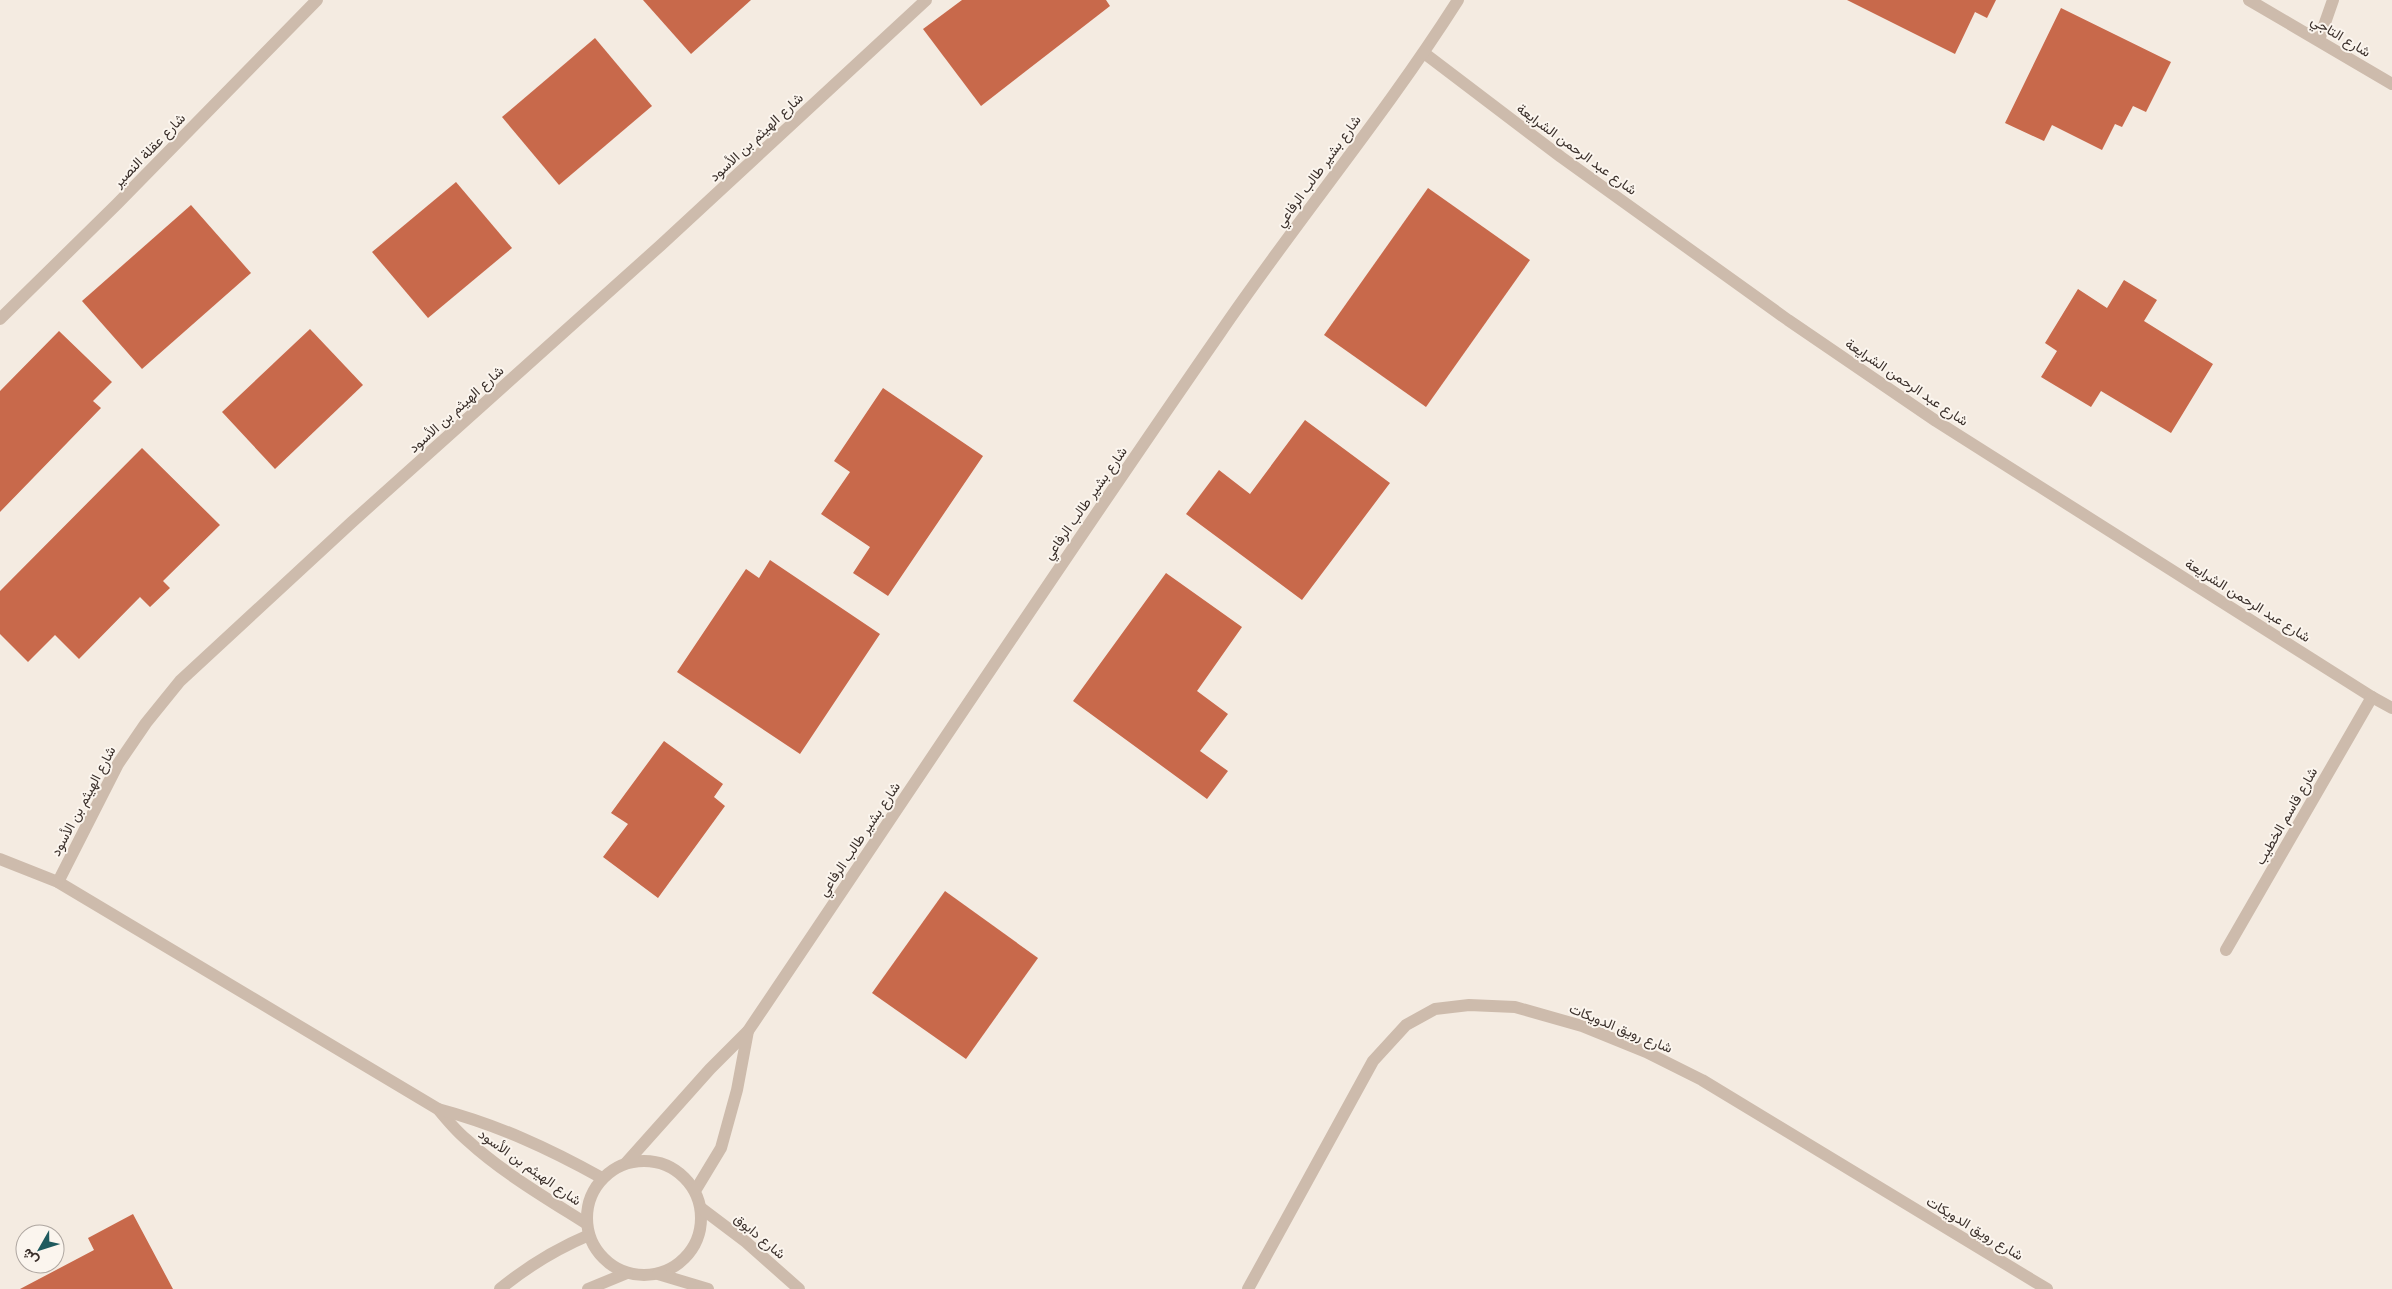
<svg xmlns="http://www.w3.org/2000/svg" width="2392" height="1289" viewBox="0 0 2392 1289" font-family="'DM Sans',Vazirmatn,sans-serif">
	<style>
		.building { fill: #c8694b }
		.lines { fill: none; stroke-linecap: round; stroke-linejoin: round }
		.minor { stroke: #cdbbac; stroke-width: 12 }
		.labels { text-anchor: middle; stroke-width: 4; stroke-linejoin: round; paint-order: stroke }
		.street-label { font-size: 14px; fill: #3b302b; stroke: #fbf5ee }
	</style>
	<rect width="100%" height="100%" fill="#f4ebe1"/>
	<g class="building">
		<polygon points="643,0 751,0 691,54"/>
		<polygon points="962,0 1106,0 1110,6 981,106 923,29"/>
		<polygon points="1847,0 1996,0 1987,18 1975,12 1955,54"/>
		<polygon points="2061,8 2171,62 2146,112 2133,106 2122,127 2115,124 2102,150 2052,125 2044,141 2005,123"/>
		<polygon points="595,38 652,106 559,185 502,117"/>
		<polygon points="456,182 512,248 428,318 372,252"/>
		<polygon points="1428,188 1530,260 1426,407 1324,335"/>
		<polygon points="191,205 251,273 142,369 82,301"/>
		<polygon points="2124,280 2157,300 2144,321 2213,364 2171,433 2101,391 2091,407 2041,377 2057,351 2045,343 2078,289 2107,308"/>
		<polygon points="310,329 363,385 275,469 222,412"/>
		<polygon points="59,331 112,382 93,401 101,408 0,512 0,391"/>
		<polygon points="883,388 983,456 888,596 853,573 870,547 821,514 850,472 834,461"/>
		<polygon points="1305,420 1390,483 1302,600 1186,514 1219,470 1250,494"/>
		<polygon points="142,448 220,525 163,581 170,588 150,607 140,597 79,659 55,635 28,662 0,634 0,591"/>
		<polygon points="770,560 880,634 800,754 677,672 746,569 759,578"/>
		<polygon points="1166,573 1242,627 1197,691 1228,714 1200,751 1228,771 1207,799 1073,701"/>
		<polygon points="664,741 723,784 714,797 725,806 658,898 603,857 628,824 611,813"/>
		<polygon points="945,891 1038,958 966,1059 872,993"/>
		<polygon points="133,1214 173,1289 20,1289 94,1250 88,1238"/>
	</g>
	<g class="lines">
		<g class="minor">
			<polyline points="2249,0 2392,84"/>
			<polyline points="2319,40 2333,0"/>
			<polyline points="1424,53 1561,157 1788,320 1936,421 2372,697 2392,708"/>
			<polyline points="0,319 117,204 317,0"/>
			<path d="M 0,859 L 58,882 L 438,1109 C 447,1120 456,1131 467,1140 C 503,1173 546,1198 587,1224"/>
			<polyline points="58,882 118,764 146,723 180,681 352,522 661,245 926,0"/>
			<polyline points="2226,950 2372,697"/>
			<path d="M 438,1109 C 498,1125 548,1148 602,1178"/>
			<circle cx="644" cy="1218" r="57"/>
			<path d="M 626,1163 L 710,1069 L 748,1031 C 905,798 1060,564 1220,333 C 1297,220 1385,115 1458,0"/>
			<polyline points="695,1191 721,1148 737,1090 748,1031"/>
			<polyline points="701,1208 746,1242 799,1289"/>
			<polyline points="658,1274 708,1289"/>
			<path d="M 500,1289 C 528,1266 556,1249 589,1235"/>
			<polyline points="588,1289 627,1273"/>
			<polyline points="1248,1289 1373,1061 1406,1025 1435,1009 1469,1005 1515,1007 1582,1026 1646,1052 1702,1080 2047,1289"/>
		</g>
	</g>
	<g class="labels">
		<g class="street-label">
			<text transform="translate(2341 36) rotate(31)" y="5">شارع التاجي</text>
			<text transform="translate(756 137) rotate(-43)" y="5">شارع الهيثم بن الأسود</text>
			<text transform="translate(1577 149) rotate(36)" y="5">شارع عبد الرحمن الشرايعة</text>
			<text transform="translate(149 150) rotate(-46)" y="5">شارع عقلة النصير</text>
			<text transform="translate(1318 171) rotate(-54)" y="5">شارع بشير طالب الرفاعي</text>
			<text transform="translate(1907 382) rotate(34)" y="5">شارع عبد الرحمن الشرايعة</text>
			<text transform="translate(456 409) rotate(-42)" y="5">شارع الهيثم بن الأسود</text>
			<text transform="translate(1085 503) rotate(-55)" y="5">شارع بشير طالب الرفاعي</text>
			<text transform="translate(2248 600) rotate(32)" y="5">شارع عبد الرحمن الشرايعة</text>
			<text transform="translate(83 801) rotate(-62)" y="5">شارع الهيثم بن الأسود</text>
			<text transform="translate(2286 816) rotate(-60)" y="5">شارع قاسم الخطيب</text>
			<text transform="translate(859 839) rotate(-56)" y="5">شارع بشير طالب الرفاعي</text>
			<text transform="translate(1621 1028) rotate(22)" y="5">شارع رويق الدويكات</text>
			<text transform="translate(530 1167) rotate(35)" y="5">شارع الهيثم بن الأسود</text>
			<text transform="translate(1975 1228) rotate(31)" y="5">شارع رويق الدويكات</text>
			<text transform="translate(760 1236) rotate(40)" y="5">شارع دابوق</text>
		</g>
	</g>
	<g transform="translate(40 1249) rotate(231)"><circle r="24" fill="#fbf5ee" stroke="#aea6a0"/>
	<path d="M0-4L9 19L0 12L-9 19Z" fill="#1f5a5e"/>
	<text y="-8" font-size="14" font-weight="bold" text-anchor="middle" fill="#3b302b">ش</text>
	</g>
</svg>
